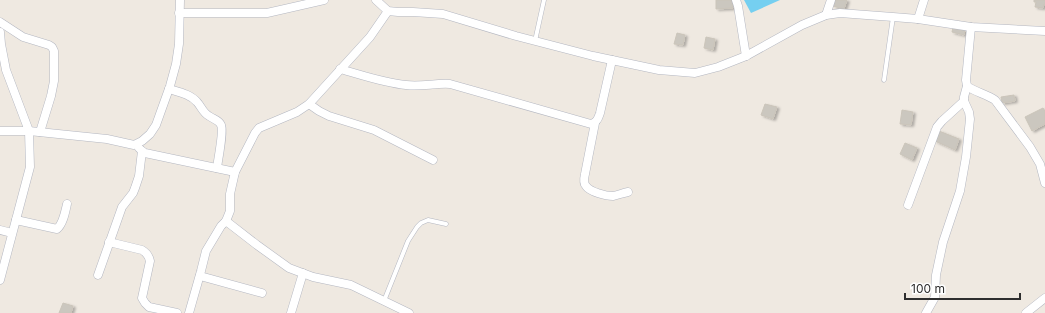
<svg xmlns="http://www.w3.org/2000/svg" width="1045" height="313" viewBox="0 0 1045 313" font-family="Inter,sans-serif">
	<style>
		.water { fill: #75cff0 }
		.building { fill: #cbc7bf; stroke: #cbc5ba; filter: url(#shadow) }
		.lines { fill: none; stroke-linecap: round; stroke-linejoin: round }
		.service-casing { stroke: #b4b7c1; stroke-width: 5 }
		.minor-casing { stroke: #b4b7c1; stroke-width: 9 }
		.service { stroke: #fff; stroke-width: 4 }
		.minor { stroke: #fff; stroke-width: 8 }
	</style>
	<defs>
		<filter id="shadow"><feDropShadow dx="2.5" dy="1.5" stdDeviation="1" flood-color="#0004"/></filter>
	</defs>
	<rect width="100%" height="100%" fill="#efe9e1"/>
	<polygon class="water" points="744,0 780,0 751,13"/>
	<g class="building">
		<polygon points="716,0 732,0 733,8 716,9"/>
		<polygon points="835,0 847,0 844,9 833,6"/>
		<polygon points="1034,0 1045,0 1045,4 1044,4 1043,8 1035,7 1036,2 1034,2"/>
		<polygon points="953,27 965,30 964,35 952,32"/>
		<polygon points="677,33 685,35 683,45 674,44"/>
		<polygon points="706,37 715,39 713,50 704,48"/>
		<polygon points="1014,95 1015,101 1002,103 1001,97"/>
		<polygon points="765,104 777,107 773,119 761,115"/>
		<polygon points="1043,108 1045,111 1045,124 1032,131 1025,117"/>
		<polygon points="902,110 913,112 911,125 900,124"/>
		<polygon points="939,131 959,139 955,150 935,141"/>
		<polygon points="905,143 917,148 912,160 900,154"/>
		<polygon points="63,303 73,306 71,313 59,313"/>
	</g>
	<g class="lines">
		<defs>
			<g id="service">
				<polyline points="535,41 544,0"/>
				<polyline points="884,80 893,17"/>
				<polyline points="384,301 408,241 417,227 421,223 428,220 446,224"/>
			</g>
			<g id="minor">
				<polyline points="376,0 388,11 398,12 413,12 443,14 516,36 593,56 659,70 695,73 718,67 746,56 802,25 826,15 840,13 893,17 918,19 971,27 1045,31"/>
				<polyline points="736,0 738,6 746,56"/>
				<polyline points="179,13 267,13 324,0"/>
				<polyline points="826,15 831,0"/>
				<polyline points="918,19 924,0"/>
				<polyline points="0,22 23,37 49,45 52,47 54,51 54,81 51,96 40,132"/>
				<path d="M 971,27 L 966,80 L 967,86 C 975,92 986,94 995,100 L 1030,147 L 1040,164 L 1045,183"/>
				<polyline points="0,32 1,44 6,70 29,131 30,167 0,280"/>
				<path d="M 340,69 C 362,75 384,83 406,85 C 421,87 435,83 450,84 L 591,124 C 597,122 598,119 600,113 L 612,60"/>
				<path d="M 169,89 C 179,92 190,94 197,102 C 201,106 203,113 209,116 C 213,119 219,120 221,125 C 224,131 218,159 217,168"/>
				<polyline points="309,104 319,111 329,116 374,130 433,160"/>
				<path d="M 595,123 L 585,174 C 584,178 583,183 586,186 C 590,192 606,196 613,196 C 618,195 623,193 628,192"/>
				<polyline points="0,131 29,131 107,139 134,145 142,141 150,134 156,125 170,86 176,64 179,44 180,0"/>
				<polyline points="139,148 142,151 145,153 235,172"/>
				<polyline points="908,205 937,127 942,121 964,101"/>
				<path d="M 16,220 L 57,229 C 63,224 65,213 67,204"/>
				<polyline points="226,221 257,245 289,268 313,277 351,285 409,313"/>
				<polyline points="0,230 12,233"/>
				<path d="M 109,242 L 142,250 C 147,253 149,256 150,261 L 142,298 L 145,303 L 149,307 L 177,313"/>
				<polyline points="98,275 122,207 133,193 135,188 139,176 142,151"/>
				<polyline points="200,276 262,293"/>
				<polyline points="189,313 201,271 206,251 221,226 226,221 230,211 230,194 235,172 255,133 259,128 297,112 309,104 370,37 388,11"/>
				<polyline points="291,313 303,273"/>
				<polyline points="926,313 935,297 936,275 943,242 960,191 966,157 970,119 969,112 964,101 964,97 967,86"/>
				<polyline points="1026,313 1045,298"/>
			</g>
		</defs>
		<use href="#service" class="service-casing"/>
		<use href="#minor" class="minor-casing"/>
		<use href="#service" class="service"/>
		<use href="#minor" class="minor"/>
	</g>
	<path d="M905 293v6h115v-6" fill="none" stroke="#2e2e2e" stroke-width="2"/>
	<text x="911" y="293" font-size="12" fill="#2e2e2e" stroke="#ffffff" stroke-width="3" paint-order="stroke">100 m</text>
</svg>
